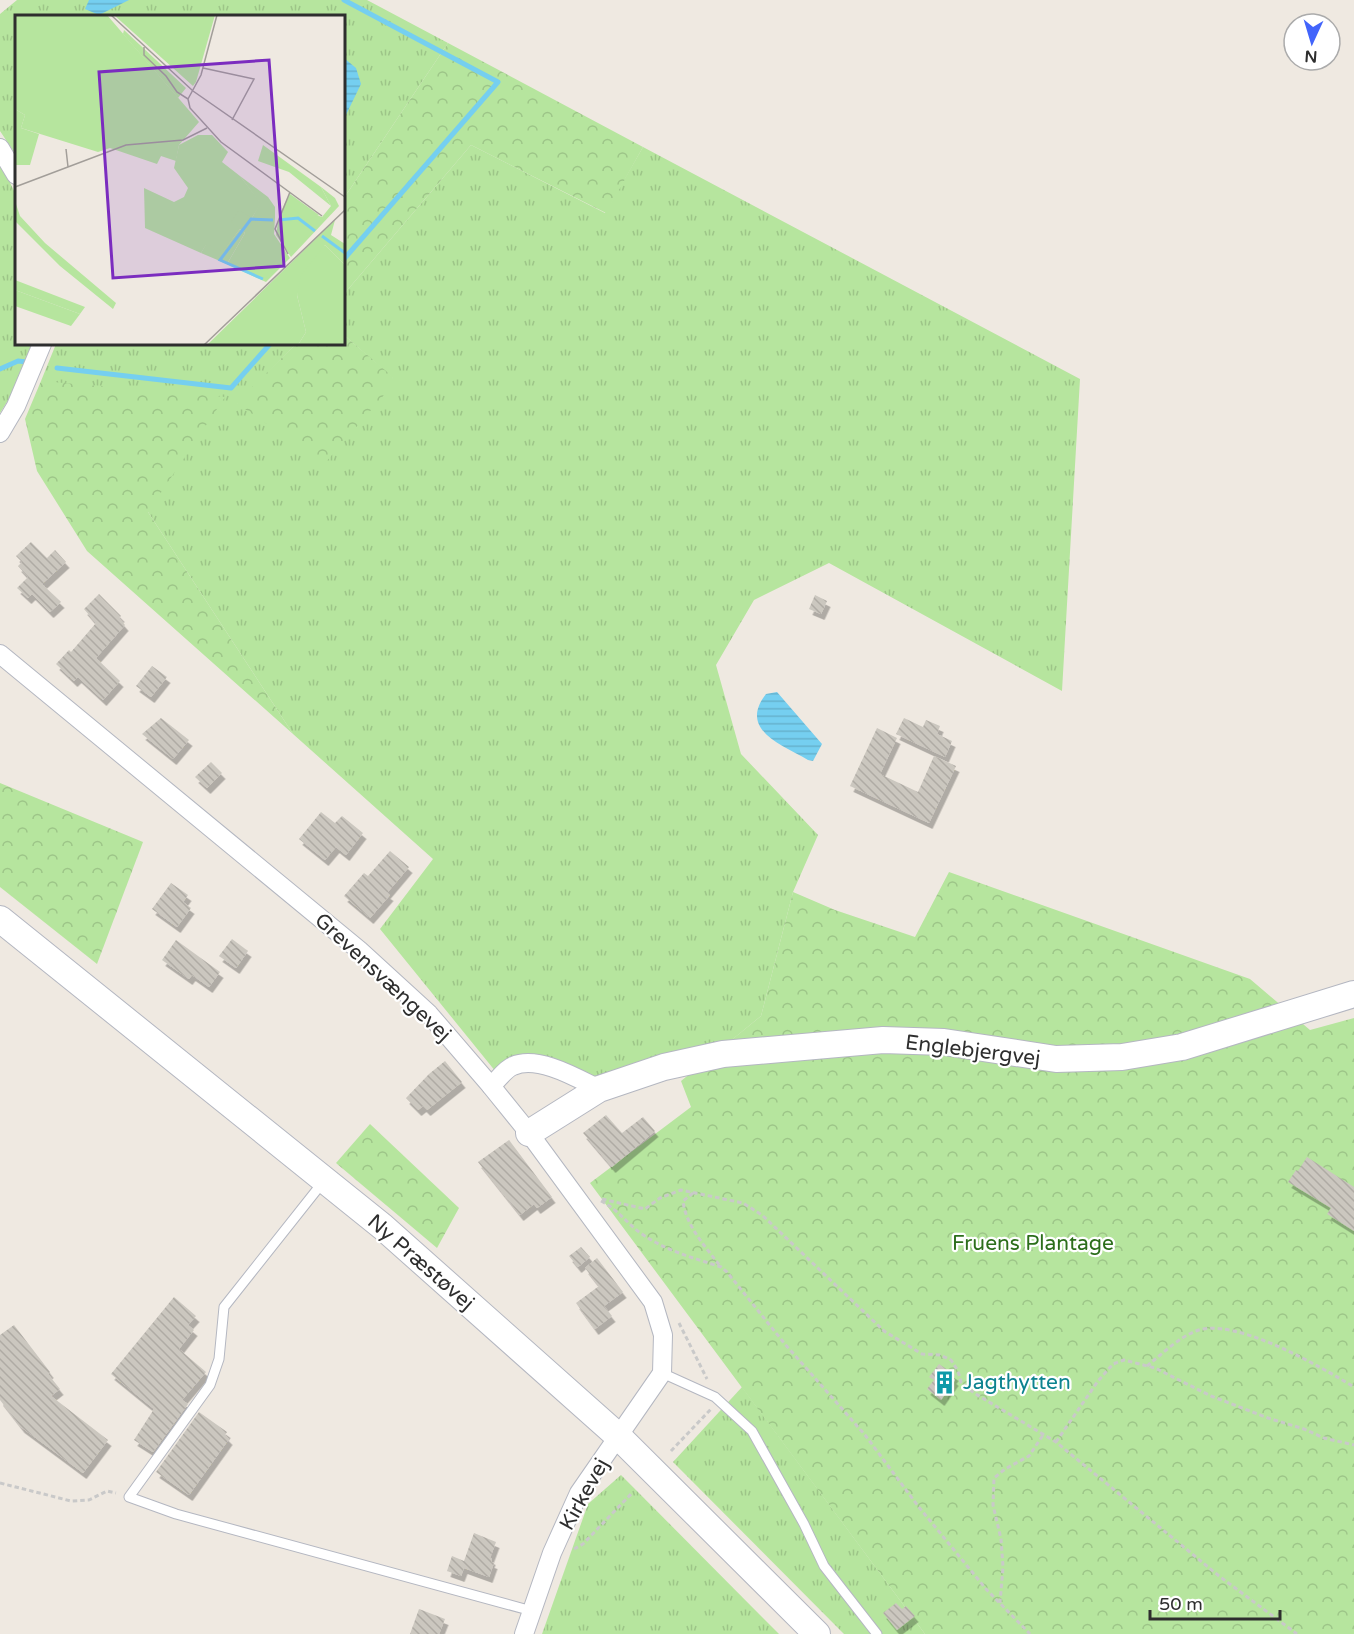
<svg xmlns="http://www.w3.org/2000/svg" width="1354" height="1634" viewBox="0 0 1354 1634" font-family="'Varela Round',sans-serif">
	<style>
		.grass { fill: url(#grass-tufts) }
		.forest { fill: url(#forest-crowns) }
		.water { fill: url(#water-rules) }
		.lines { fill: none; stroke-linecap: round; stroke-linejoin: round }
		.stream { stroke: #75cff0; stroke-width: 5 }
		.building { fill: url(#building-back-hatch); filter: url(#shadow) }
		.lane-casing { stroke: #b4b7c1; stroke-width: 11 }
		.street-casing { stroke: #b4b7c1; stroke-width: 20 }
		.secondary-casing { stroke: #b4b7c1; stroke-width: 28 }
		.path { stroke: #c9c9c9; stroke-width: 3; stroke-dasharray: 4.5 3; stroke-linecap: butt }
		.lane { stroke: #fff; stroke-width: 9 }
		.street { stroke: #fff; stroke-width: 18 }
		.secondary { stroke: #fff; stroke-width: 26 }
		.labels { text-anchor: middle; stroke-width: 4.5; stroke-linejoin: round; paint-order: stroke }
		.street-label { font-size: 21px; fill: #2e2e2e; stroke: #fff }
		.park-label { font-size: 21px; fill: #2c6e1b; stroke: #fff }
		.culture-label { font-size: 21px; fill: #0d838f; stroke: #fff; text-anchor: start }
		.inset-river { fill: none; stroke: #75cff0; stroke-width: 3 }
		.inset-road { fill: none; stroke: #a29e99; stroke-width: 1.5 }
		.view { fill: #7b2cbf; fill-opacity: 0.15; stroke: #7b2cbf; stroke-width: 3 }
		.inset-edge { fill: none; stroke: #2e2e2e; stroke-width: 3 }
	</style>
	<defs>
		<pattern id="grass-tufts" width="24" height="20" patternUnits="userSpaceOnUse" patternTransform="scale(1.5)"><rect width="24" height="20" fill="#b6e59e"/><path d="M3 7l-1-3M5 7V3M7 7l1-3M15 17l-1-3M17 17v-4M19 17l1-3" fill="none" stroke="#9dc588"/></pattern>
		<pattern id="forest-crowns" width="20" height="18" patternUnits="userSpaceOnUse" patternTransform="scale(1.5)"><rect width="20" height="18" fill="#b6e59e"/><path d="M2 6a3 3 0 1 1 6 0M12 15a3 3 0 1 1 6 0" fill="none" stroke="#9dc588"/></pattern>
		<pattern id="water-rules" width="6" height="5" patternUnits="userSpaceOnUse" patternTransform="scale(1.5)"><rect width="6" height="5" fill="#75cff0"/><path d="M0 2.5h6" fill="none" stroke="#66b2ce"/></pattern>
		<pattern id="building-back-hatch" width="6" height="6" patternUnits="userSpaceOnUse" patternTransform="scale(1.5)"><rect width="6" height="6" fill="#cbc7bf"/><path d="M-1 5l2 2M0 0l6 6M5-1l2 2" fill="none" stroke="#afaba4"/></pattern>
		<filter id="shadow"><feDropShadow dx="3.5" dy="6" stdDeviation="0" flood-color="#0004"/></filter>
	</defs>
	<rect width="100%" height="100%" fill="#efe9e1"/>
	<g class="grass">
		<polygon points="17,0 367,0 448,43 344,198 344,16 16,16 16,155 0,131 0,14"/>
		<polygon points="471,145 605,213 643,147 1080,379 1062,691 829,563 754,600 716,665 741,754 818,835 793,892 761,1016 728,1043 602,1081 540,1057 496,1072 380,929 433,859 293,734 148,512 41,381 56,344 296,344 237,404 393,378 344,335 344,294"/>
		<polygon points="0,162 16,195 16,344 32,344 12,394 0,413"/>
		<polygon points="742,1387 925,1634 844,1634 673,1462"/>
		<polygon points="621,1475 779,1634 542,1634 588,1504"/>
	</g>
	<g class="forest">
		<polygon points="448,43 643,147 606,213 471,145 344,294 344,198"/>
		<polygon points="344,335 393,377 391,387 325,463 236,403 296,344 344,344"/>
		<polygon points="41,381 225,397 148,512 293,734 87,551 37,471 25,419"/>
		<polygon points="0,783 143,842 97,964 0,887"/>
		<polygon points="949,872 1250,979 1310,1030 1354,1018 1354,1634 925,1634 590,1183 691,1107 681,1081 761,1016 793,892 835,910 915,937"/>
		<polygon points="370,1124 459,1208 437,1248 336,1163"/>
	</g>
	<g class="water">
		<polygon points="89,0 129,0 99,15 85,9"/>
		<polygon points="344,58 356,68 361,84 344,119"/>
		<path d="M 777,692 L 822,744 L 813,761 L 808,760 C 782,745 738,730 766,694 Z"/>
	</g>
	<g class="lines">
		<g class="stream">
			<polyline points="344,259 498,82 344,0"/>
			<polyline points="57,368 231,388 270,344"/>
			<polyline points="0,369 18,361 27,362"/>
		</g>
	</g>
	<g class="building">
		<polygon points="31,542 47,558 55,550 66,562 42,584 61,602 50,612 32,594 28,598 17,588 28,577 18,566 22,562 16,556"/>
		<polygon points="99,594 121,616 119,618 125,625 96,658 120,681 103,700 78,677 74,681 56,664 69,650 71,652 96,623 84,609"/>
		<polygon points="815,595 827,601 821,614 809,609"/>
		<polygon points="152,666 167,677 151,697 136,686"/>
		<polygon points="161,718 189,740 173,759 142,734"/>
		<polygon points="904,718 923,727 926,720 940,726 937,734 952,741 945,757 896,734"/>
		<polygon points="877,728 897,738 880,774 918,792 934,756 956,766 929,823 850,786"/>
		<polygon points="211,762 222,773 207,788 195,777"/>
		<polygon points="321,812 335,823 342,816 363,833 346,855 336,847 325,860 299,839"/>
		<polygon points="390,851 409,867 387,893 390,895 370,918 344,896 364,873 368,876"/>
		<polygon points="171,883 188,895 183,902 191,908 177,927 152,909"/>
		<polygon points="232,939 248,951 236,968 219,956"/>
		<polygon points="176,940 220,972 209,987 192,975 189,979 162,960"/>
		<polygon points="445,1061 462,1082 427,1110 423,1106 418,1110 406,1098 429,1074"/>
		<polygon points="606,1115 622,1133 643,1117 655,1131 612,1167 583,1133"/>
		<polygon points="509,1140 552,1197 537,1208 534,1204 520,1215 478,1162"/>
		<polygon points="1307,1157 1354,1187 1354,1231 1327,1214 1331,1208 1288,1182 1296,1170 1298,1171"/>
		<polygon points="581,1247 590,1257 578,1267 569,1256"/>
		<polygon points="597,1258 623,1292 604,1306 612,1316 595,1329 576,1303 599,1286 585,1268"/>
		<polygon points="174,1297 196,1316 188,1325 194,1330 179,1349 206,1372 182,1400 188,1404 153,1452 134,1440 154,1409 111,1374"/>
		<polygon points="14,1325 50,1372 48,1374 60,1389 51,1396 108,1440 83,1473 21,1427 0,1400 0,1335"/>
		<polygon points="939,1364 955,1375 953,1378 955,1380 941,1400 927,1389 934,1380 929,1377"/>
		<polygon points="199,1412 227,1432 225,1435 229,1439 189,1495 156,1472"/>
		<polygon points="474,1533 496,1542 490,1558 492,1559 491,1562 494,1563 489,1577 464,1568 461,1576 447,1571 452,1556 464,1561"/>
		<polygon points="896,1603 902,1609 906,1606 915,1616 897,1630 883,1613"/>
		<polygon points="419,1609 445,1619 439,1634 410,1634"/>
	</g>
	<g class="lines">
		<defs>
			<g id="lane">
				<polyline points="323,1182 224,1307 219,1359 210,1385 129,1497 176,1514 532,1611"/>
				<polyline points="662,1373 715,1397 752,1431 804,1524 824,1566 877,1634"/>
			</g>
			<g id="street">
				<polyline points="0,148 16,175"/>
				<polyline points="0,433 16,406 42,344"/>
				<polyline points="0,654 359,950 429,1014 491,1086 529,1133 653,1302 663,1335 662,1373 579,1493 552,1553 524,1634"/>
				<path d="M 491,1086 C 498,1080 505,1069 513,1066 C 538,1055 577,1078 599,1089"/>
			</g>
			<g id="secondary">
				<polyline points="0,919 383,1227 618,1436 817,1634"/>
				<polyline points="529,1133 599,1089 664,1067 723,1054 883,1040 944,1042 1056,1059 1122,1057 1182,1047 1354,994"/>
			</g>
		</defs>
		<use href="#lane" class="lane-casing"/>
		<use href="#street" class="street-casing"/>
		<use href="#secondary" class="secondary-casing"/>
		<g class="path">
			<path d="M 693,1193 L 683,1201 C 686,1226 705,1246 720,1266"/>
			<polyline points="602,1199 645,1209 660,1198 681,1190 743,1203 762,1215 884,1331 922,1354 940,1355 951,1360 958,1371 961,1382 974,1393 1056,1442 1219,1576 1297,1634"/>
			<path d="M 601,1201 C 620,1211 626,1223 642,1234 C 666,1251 694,1258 721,1267 L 727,1272 L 784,1343 L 865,1435 L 918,1506 L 986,1589 L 1030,1634"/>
			<polyline points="679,1323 707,1379"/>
			<path d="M 1147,1366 C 1162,1354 1178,1338 1196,1331 C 1234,1316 1321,1367 1354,1387"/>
			<polyline points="1056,1442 1098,1381 1113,1364 1124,1360 1155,1368 1211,1396 1268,1418 1304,1429 1324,1438 1354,1445"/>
			<polyline points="671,1451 711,1409"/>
			<polyline points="0,1483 71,1501 89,1500 107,1491 116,1493"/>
			<polyline points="574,1549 583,1544 632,1493"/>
			<polyline points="1000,1603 1003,1567 1001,1539 993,1505 994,1478 1005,1469 1029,1456 1043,1435"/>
		</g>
		<use href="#lane" class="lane"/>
		<use href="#street" class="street"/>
		<use href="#secondary" class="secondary"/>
	</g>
	<defs>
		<symbol id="building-bare" viewBox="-9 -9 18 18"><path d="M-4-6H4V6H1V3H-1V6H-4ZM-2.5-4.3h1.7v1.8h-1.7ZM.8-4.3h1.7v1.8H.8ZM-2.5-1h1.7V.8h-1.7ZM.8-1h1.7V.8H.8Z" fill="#0f9aa8" stroke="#fff" stroke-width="2.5" paint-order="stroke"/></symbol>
	</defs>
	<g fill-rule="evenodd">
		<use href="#building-bare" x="928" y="1366" width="33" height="33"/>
	</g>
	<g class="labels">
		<g class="street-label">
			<text transform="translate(383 977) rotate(43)" y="7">Grevensvængevej</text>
			<text transform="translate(973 1050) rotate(7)" y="7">Englebjergvej</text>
			<text transform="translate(421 1262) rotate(41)" y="7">Ny Præstøvej</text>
			<text transform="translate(584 1494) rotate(-61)" y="7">Kirkevej</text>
		</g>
		<g class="park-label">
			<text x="1033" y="1250">Fruens Plantage</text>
		</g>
		<g class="culture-label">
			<text x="963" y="1389">Jagthytten</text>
		</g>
	</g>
	<g transform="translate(15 15)">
		<rect width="330" height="330" fill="#efe9e1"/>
		<path d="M 99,0 L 200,0 L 181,67 L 178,71 ZM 109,15 L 171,73 L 163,83 L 108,19 ZM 183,120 L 197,120 L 213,137 L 207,147 L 225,161 L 246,188 L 237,203 L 260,203 L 259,219 L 275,243 L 251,267 L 212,249 L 230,218 L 225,214 L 208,237 L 191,230 L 186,238 L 130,213 L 129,173 L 159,187 L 169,182 L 173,173 L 159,153 L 164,130 ZM 306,172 L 320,183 L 324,191 L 276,242 L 261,220 L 264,201 L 270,188 L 307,202 L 316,191 ZM 320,205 L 316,220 L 330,229 L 330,250 L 310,230 L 282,280 L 291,317 L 283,330 L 192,330 ZM 0,275 L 65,299 L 56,311 L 0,291 Z" fill="#b6e59e"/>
		<path d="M 0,0 L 92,0 L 184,107 L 164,130 L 161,146 L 146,141 L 142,149 L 95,133 L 83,137 L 6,113 L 10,100 L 0,94 ZM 248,130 L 306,172 L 316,191 L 274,157 L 243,146 ZM 225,161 L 253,182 L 260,192 L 260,203 L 237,203 L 245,188 ZM 275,179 L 304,200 L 293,205 L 270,188 ZM 0,186 L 5,201 L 30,228 L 101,288 L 98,294 L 45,251 L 0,206 ZM 224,195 L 235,202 L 225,214 L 230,218 L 212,249 L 186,238 L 191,229 L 208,236 L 225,214 L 216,207 ZM 310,230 L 330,250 L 330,330 L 283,330 L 291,317 L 282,280 L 286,260 ZM 0,266 L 0,265 L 70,292 L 65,299 L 0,275 Z" fill="#b6e59e"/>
		<path d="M 0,94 L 10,100 L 6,113 L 24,119 L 15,150 L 0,150 Z" fill="#b6e59e"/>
		<path class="inset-river" d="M 264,205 L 283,203 L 300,216M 307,221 L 330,238M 248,264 L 205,245 L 236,204 L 258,205"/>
		<path class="inset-road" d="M 96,0 L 178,76 L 330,182M 202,0 L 186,60 L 173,84 L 175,93 L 206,127 L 307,201M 129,32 L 129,40 L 151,61 L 162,77 L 173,84M 188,53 L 239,64 L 217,105M 51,134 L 53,152M 0,172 L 111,130 L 168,125 L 192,113M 273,239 L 260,214 L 275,177M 189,330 L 330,195"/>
		<path class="view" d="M 254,45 L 269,251 L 98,263 L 84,57 Z"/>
		<rect width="330" height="330" class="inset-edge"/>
	</g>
	<g transform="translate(1312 42) rotate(184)"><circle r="28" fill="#ffffff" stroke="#ababab" stroke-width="1.5"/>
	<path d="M0-4.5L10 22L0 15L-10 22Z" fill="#4264fb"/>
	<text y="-9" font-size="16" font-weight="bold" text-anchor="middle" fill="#2e2e2e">N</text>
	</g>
	<path d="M1150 1610v9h130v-9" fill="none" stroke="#2e2e2e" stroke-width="3"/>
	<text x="1159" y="1610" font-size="18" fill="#2e2e2e" stroke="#ffffff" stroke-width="4.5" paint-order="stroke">50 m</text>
</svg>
